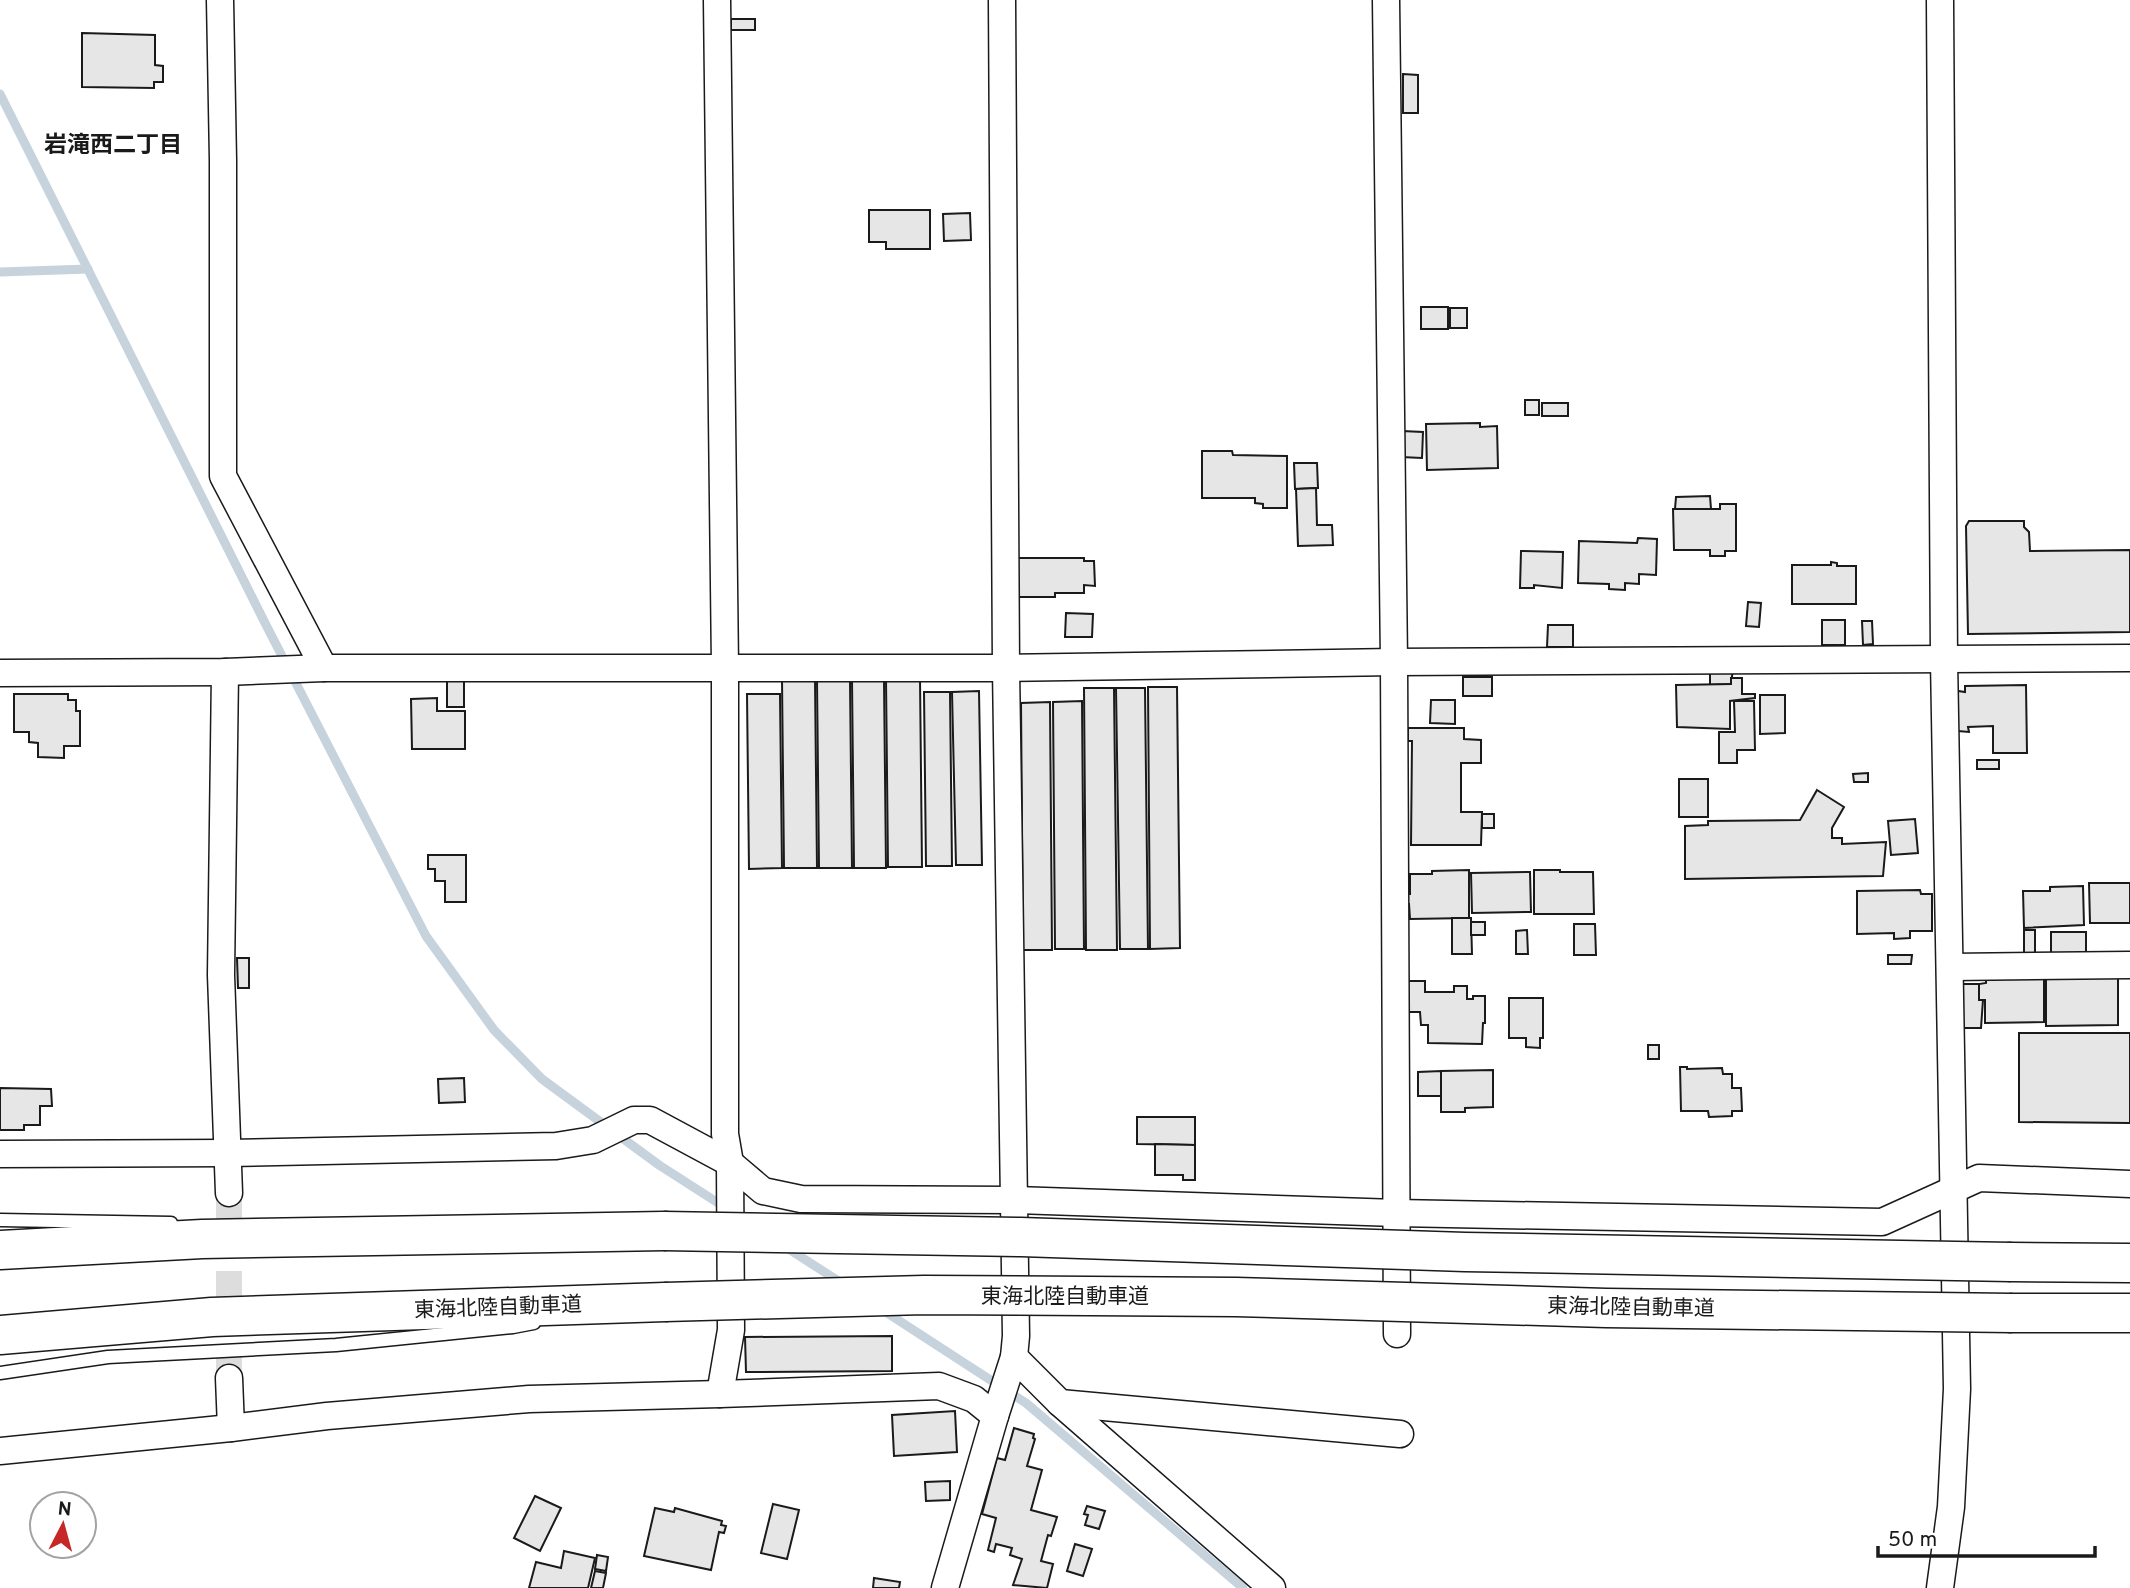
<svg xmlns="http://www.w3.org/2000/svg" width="2130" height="1588" viewBox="0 0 2130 1588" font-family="Overpass,'Noto Sans JP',sans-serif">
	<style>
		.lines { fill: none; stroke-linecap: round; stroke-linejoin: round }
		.stream { stroke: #c6d2dc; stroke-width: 9 }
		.building { fill: #e6e6e6; stroke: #1a1a1a; stroke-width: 2 }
		.street-tunnel { stroke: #ddd; stroke-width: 26; stroke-dasharray: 26 13; stroke-linecap: butt }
		.lane-casing { stroke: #1a1a1a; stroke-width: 15 }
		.street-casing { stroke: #1a1a1a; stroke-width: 29 }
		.highway-casing { stroke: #1a1a1a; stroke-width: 41 }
		.lane { stroke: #fff; stroke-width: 12 }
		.street { stroke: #fff; stroke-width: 26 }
		.highway { stroke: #fff; stroke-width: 38 }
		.highway-bridge-casing { stroke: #1a1a1a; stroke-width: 41; stroke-linecap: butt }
		.highway-bridge { stroke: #fff; stroke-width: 38 }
		.labels { text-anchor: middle; stroke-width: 5; stroke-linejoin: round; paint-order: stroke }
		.street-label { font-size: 21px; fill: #1a1a1a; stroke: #fff }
		.neighbourhood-label { font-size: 23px; font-weight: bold; fill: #1a1a1a; stroke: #fff }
	</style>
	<rect width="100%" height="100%" fill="#fff"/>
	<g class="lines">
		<g class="stream">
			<polyline points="0,94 265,623 426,936 494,1030 542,1079 659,1165 726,1208"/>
			<polyline points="0,272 88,269"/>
			<polyline points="784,1246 843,1284"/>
			<polyline points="881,1309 1026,1403 1243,1588"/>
		</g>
	</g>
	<g class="building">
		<rect x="731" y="19" width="24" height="11"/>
		<polygon points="82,33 155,35 155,65 163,66 163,82 154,82 154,88 82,87"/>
		<polygon points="1403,74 1418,75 1418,113 1403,113"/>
		<polygon points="869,210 930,210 930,249 886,249 886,242 869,242"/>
		<polygon points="970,213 971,240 944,241 943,214"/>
		<rect x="1421" y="307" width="27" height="22"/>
		<rect x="1450" y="308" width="17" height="20"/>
		<rect x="1525" y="400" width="14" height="15"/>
		<rect x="1542" y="403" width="26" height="13"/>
		<polygon points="1480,423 1480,427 1497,426 1498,468 1427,470 1426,424"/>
		<polygon points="1402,431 1423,432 1422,458 1401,457"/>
		<polygon points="1202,451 1232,451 1233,455 1287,456 1287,508 1263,508 1263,504 1255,503 1255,498 1202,498"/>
		<polygon points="1294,463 1317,463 1318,488 1295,489"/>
		<polygon points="1316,488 1317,525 1332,525 1333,545 1298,546 1296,489"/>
		<polygon points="1710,496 1711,509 1675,509 1676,497"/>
		<polygon points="1720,504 1736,504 1736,551 1725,551 1725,556 1710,556 1710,550 1674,550 1673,509 1720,509"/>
		<polygon points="1969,521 2024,521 2024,527 2029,532 2030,551 2130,550 2130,632 1968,634 1966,526"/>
		<polygon points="1638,538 1657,539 1656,575 1639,574 1639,584 1625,583 1625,590 1609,589 1609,584 1578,583 1579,541 1637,543"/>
		<polygon points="1521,551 1563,552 1562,588 1534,585 1534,588 1520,588"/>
		<polygon points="1015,558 1084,558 1084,561 1094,561 1095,586 1084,585 1084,593 1055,593 1055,597 1015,597"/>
		<polygon points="1831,562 1837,563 1837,566 1856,566 1856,604 1792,604 1792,565 1831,565"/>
		<polygon points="1748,602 1761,603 1759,627 1746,626"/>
		<polygon points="1066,613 1093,614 1092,637 1065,637"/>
		<rect x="1822" y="620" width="23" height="25"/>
		<polygon points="1862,621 1872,621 1873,644 1863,645"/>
		<polygon points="1548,625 1573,625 1573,647 1547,647"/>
		<polygon points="1733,669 1731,684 1710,685 1710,670"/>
		<rect x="1463" y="677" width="29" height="19"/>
		<polygon points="920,678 922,867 888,867 886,679"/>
		<polygon points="1731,678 1742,678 1742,694 1755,694 1755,698 1730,701 1730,729 1677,727 1676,685 1731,684"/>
		<polygon points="815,679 817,868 784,868 782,680"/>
		<polygon points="817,680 850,680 852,868 819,868"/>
		<polygon points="852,680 884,680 886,868 854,868"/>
		<rect x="447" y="681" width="17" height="26"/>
		<polygon points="2026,685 2027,753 1993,753 1993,726 1968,727 1969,732 1958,731 1958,691 1965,692 1965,686"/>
		<polygon points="1148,687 1177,687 1180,948 1150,949"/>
		<polygon points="1084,688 1114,688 1117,950 1086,950"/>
		<polygon points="1116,688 1145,688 1148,949 1120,949"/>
		<polygon points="979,691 982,865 956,865 952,692"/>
		<polygon points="924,692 950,692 952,866 926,866"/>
		<polygon points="14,694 68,694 68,700 76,700 76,711 80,711 80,746 64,746 64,758 38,757 38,743 29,742 29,732 14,732"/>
		<polygon points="747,694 780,694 782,868 749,869"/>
		<polygon points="1760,695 1785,695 1785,733 1760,734"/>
		<polygon points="437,698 437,711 465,711 465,749 412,749 411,699"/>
		<polygon points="1431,700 1455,700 1455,724 1430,723"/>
		<polygon points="1082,701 1084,949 1055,949 1053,702"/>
		<polygon points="1734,701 1754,701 1755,750 1737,750 1737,763 1719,763 1719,732 1735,732"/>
		<polygon points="1050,702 1052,950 1023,950 1021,703"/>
		<polygon points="1408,728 1464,728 1464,739 1481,740 1481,763 1461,763 1461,812 1482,812 1481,845 1411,845 1412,741 1408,741"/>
		<rect x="1977" y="760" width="22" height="9"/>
		<polygon points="1868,773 1868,782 1854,782 1853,774"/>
		<rect x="1679" y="779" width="29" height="38"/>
		<polygon points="1817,790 1844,807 1832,828 1832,838 1842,838 1842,844 1886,842 1883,876 1685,879 1685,826 1708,825 1708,821 1800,820"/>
		<rect x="1482" y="814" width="12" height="14"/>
		<polygon points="1915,819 1918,853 1891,855 1888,821"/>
		<polygon points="428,855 466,855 466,902 445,902 445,881 435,881 435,869 428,869"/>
		<polygon points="1469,870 1469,918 1410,919 1409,904 1404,904 1404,894 1410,894 1410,874 1432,874 1432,871"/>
		<polygon points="1534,870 1560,870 1560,872 1593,872 1594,914 1534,914"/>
		<polygon points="1530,872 1531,912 1472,913 1471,873"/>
		<polygon points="2089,883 2130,883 2130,923 2090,923"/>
		<polygon points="2083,886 2084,925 2024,928 2023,891 2050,891 2050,887"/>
		<polygon points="1920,890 1921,894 1932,894 1932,931 1910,931 1910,938 1894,939 1894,933 1857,934 1857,891"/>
		<polygon points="1452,918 1471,918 1472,954 1452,954"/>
		<rect x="1471" y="922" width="14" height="13"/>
		<polygon points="1574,924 1595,924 1596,955 1574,955"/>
		<polygon points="1527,930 1528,954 1516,954 1516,931"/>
		<rect x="2024" y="930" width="11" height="23"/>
		<rect x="2051" y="932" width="35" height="22"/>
		<polygon points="1888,955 1912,955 1911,964 1888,964"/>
		<polygon points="237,958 249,958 249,988 238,988"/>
		<polygon points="2118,974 2118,1025 2046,1026 2046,975"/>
		<polygon points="2044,976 2044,1022 1985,1023 1985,1000 1979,1000 1979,984 1986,983 1986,978"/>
		<polygon points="1407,981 1425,981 1425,992 1454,992 1454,986 1467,986 1467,999 1473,999 1473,996 1485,996 1485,1023 1483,1023 1482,1044 1428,1043 1428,1025 1421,1025 1420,1012 1407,1012"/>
		<polygon points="1960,984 1979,984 1979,1000 1983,1000 1981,1028 1960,1028"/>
		<polygon points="1509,998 1543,998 1543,1038 1540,1038 1540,1048 1526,1047 1526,1038 1509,1038"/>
		<polygon points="2019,1033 2130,1033 2130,1123 2019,1122"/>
		<rect x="1648" y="1045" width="11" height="14"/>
		<polygon points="1680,1067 1687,1067 1687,1069 1722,1068 1723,1074 1732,1074 1732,1088 1741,1088 1742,1111 1732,1111 1732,1116 1709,1117 1708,1111 1681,1111"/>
		<polygon points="1493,1070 1493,1107 1465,1108 1465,1112 1441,1112 1441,1071"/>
		<polygon points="1441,1071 1441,1096 1418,1096 1418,1072"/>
		<polygon points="464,1078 465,1102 439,1103 438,1079"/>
		<polygon points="0,1088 51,1089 52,1106 40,1106 40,1125 24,1125 24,1130 0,1130"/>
		<polygon points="1137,1117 1195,1117 1195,1145 1137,1144"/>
		<polygon points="1155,1144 1195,1145 1195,1180 1183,1180 1183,1175 1155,1175"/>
		<polygon points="892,1336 892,1371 746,1372 745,1337"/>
		<polygon points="955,1411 957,1452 894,1456 892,1415"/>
		<polygon points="1014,1428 1034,1434 1033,1438 1035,1439 1027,1466 1042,1470 1031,1510 1057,1517 1051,1536 1048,1535 1041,1561 1053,1564 1047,1588 1013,1585 1022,1559 1010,1555 1012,1548 996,1544 994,1552 988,1550 996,1518 982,1514 997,1458 1005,1460"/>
		<polygon points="950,1481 950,1500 926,1501 925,1482"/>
		<polygon points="535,1496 561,1508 540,1551 514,1538"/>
		<polygon points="773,1504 799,1510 787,1559 761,1553"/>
		<polygon points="1087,1506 1105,1511 1099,1529 1085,1525 1088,1515 1084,1514"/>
		<polygon points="655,1508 674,1512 675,1508 722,1521 721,1525 726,1526 724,1533 719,1532 711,1570 644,1556"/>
		<polygon points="1075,1544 1092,1549 1083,1576 1067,1571"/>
		<polygon points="564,1551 595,1558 588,1588 529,1588 536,1562 561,1568"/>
		<polygon points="597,1555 608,1557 606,1571 595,1569"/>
		<polygon points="595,1571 606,1573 603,1588 591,1588"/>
		<polygon points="874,1578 900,1582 899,1588 873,1588"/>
	</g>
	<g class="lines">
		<polyline class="street-tunnel" points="229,1193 229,1378"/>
		<defs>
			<g id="lane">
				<polyline points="0,1220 171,1223"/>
				<polyline points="0,1373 108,1357 336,1345 513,1327 534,1323"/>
			</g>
			<g id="street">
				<polyline points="220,0 223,160 223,476 324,668"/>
				<polyline points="717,0 725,667 725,1134 730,1163 731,1330 720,1394"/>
				<polyline points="1002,0 1006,668 1016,1336 1014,1357"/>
				<polyline points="1386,0 1394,662 1397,1334"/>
				<polyline points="1940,0 1944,660 1957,1389 1951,1507 1940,1588"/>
				<polyline points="225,672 221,975 229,1193"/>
				<polyline points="0,673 225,672 324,668 1006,668 1394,662 2130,658"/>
				<polyline points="1951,967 2130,965"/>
				<polyline points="0,1154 228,1153 556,1146 593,1140 634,1120 650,1120 730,1163 763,1191 801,1199 1013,1200 1396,1213 1882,1222 1979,1178 2130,1184"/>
				<polyline points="229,1378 231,1428"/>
				<polyline points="1060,1403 1272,1588"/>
				<polyline points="995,1416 1014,1357 1060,1403 1400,1434"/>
				<polyline points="0,1451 231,1428 327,1416 529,1399 720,1394 939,1386 974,1399 995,1416 945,1588"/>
			</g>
			<g id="highway">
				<polyline points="0,1250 202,1239 664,1231"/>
				<polyline points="2011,1262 2130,1263"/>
				<polyline points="2012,1313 2130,1313"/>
				<polyline points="0,1335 212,1317 665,1302"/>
			</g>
		</defs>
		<use href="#lane" class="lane-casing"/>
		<use href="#street" class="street-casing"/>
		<use href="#highway" class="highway-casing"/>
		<use href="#lane" class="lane"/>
		<use href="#street" class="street"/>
		<use href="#highway" class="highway"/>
		<defs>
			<g id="highway-bridge">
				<polyline points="664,1231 1021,1237 1465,1252 2011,1262"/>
				<polyline points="665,1302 924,1295 1236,1297 1606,1308 2012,1313"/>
			</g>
		</defs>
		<use href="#highway-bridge" class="highway-bridge-casing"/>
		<use href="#highway-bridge" class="highway-bridge"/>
	</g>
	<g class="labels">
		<g class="street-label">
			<text x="1065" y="1303">東海北陸自動車道</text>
			<text transform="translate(498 1307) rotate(-2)" y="7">東海北陸自動車道</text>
			<text transform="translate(1631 1307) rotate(1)" y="7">東海北陸自動車道</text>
		</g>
		<g class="neighbourhood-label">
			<text x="113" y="152">岩滝西二丁目</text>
		</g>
	</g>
	<g transform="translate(63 1525) rotate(6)"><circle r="33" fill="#ffffff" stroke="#a3a3a3" stroke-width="2"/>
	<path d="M0-5L12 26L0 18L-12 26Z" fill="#c62828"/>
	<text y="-10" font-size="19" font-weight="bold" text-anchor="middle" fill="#1a1a1a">N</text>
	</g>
	<path d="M1878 1546v10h217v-10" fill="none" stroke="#1a1a1a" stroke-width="3.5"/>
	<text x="1888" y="1546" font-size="21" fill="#1a1a1a" stroke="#ffffff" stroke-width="5" paint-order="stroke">50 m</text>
</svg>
